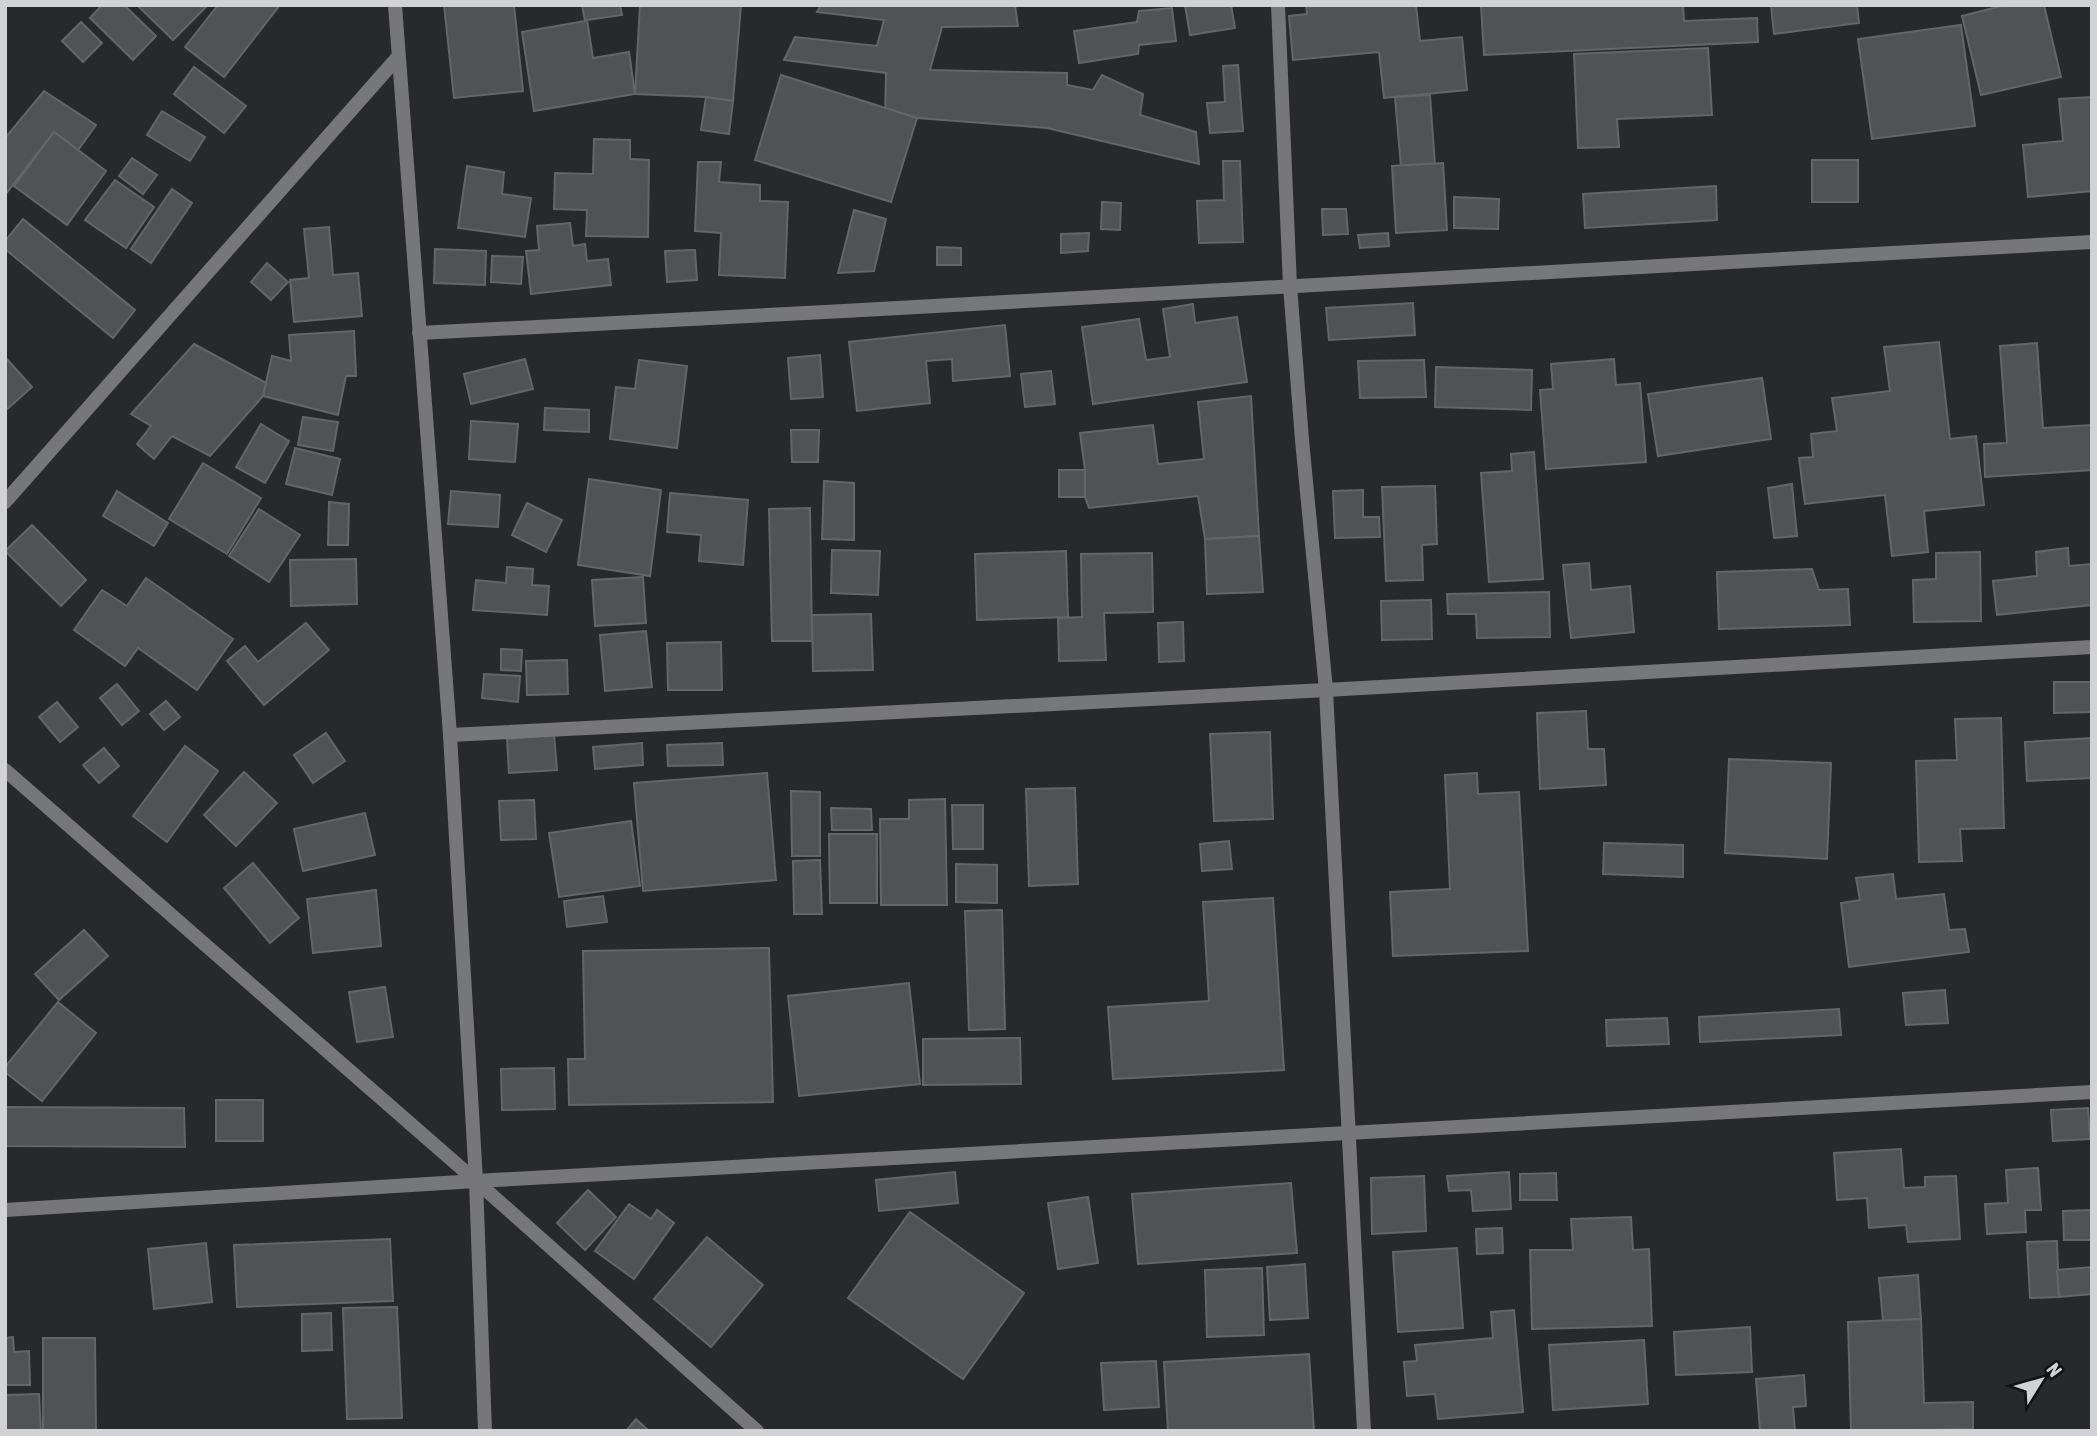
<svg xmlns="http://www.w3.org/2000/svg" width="2097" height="1436" viewBox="0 0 2097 1436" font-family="'Asap Condensed',sans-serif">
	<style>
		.building { fill: #505254; stroke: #646568; stroke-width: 2 }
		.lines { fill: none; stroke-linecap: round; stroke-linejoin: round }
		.street { stroke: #777779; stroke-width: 14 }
	</style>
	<rect width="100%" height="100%" fill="#28292c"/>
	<g class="building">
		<polygon points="102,5 124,5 156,36 133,60 90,18"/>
		<polygon points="137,5 208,5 173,40"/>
		<polygon points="218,5 280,5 224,77 185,47"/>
		<polygon points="444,5 514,5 523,91 454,98"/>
		<polygon points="582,5 620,5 622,15 587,20 593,58 629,52 635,94 534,111 522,32 585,21"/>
		<polygon points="640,5 741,5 733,101 706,97 635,94"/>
		<polygon points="821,5 1015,5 1018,26 942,27 930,70 1067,73 1067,85 1093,90 1102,75 1143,94 1140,115 1196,132 1199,164 1047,128 917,118 885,119 886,73 784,60 795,37 877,46 884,20 817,12"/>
		<polygon points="1185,5 1231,5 1235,28 1190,35"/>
		<polygon points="1306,5 1416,5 1420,41 1462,37 1467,90 1384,98 1379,52 1293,60 1289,16 1307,14"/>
		<polygon points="1481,5 1683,5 1684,21 1757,18 1758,42 1484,55"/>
		<polygon points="1771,5 1857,5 1859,23 1774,34"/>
		<polygon points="2005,5 2044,5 2061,77 1981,95 1962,16"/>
		<polygon points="1172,8 1176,41 1139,45 1138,54 1079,63 1074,31 1137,22 1139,11"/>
		<polygon points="81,22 102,43 83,62 62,41"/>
		<polygon points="1961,25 1975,126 1872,139 1858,39"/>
		<polygon points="1708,48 1712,115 1617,119 1619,147 1578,148 1574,54"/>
		<polygon points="1238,65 1243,131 1210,133 1207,103 1225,102 1223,66"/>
		<polygon points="194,67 246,106 224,133 174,94"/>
		<polygon points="781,75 917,118 891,202 755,160"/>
		<polygon points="44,91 96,125 78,150 54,132 5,195 5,138"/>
		<polygon points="1430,95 1435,165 1401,167 1395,97"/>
		<polygon points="706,97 733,101 729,134 701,130"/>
		<polygon points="2092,97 2092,191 2028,197 2023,145 2063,141 2059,99"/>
		<polygon points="162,111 205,137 190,161 147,135"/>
		<polygon points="54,132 106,171 67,225 14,186"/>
		<polygon points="594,139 630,140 630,159 649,160 648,237 586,236 587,210 554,209 555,173 593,174"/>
		<polygon points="132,158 157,175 143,194 119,176"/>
		<rect x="1812" y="160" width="46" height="42"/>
		<polygon points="1223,161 1240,161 1243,242 1199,243 1197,201 1224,200"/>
		<polygon points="698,162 721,162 719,182 760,185 760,201 788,202 785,278 719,275 721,233 695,231"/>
		<polygon points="1443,163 1447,230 1396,233 1392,166"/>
		<polygon points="467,166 504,172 502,194 531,198 525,237 458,228"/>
		<polygon points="115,180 154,207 126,248 85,220"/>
		<polygon points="1716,186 1717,220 1585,228 1583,194"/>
		<polygon points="172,189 192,203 151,263 131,249"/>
		<polygon points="1454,197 1499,199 1498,229 1454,228"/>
		<polygon points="1102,202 1121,203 1120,230 1101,229"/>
		<polygon points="1322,209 1346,209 1348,234 1323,235"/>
		<polygon points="854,210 886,219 874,271 838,273"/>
		<polygon points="23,219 135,310 113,338 5,249 5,241"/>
		<polygon points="570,223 573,246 585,244 587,261 608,259 611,285 531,294 526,251 539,250 537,226"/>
		<polygon points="329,227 333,275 358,273 362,316 294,322 290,280 309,278 304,229"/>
		<polygon points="1089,233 1088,251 1061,253 1061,234"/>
		<polygon points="1388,233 1389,246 1360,248 1358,235"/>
		<polygon points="937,247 961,248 961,265 937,265"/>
		<polygon points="435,249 486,251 485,285 434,283"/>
		<polygon points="695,250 697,280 667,282 665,251"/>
		<polygon points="492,256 523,257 521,284 491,282"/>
		<polygon points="267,263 288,282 271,300 251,282"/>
		<polygon points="1413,303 1415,335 1329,340 1326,308"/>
		<polygon points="1193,304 1195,323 1237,317 1247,382 1093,404 1082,327 1139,319 1146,360 1170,357 1163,309"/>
		<polygon points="1005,325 1010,376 953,381 952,359 926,361 930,403 857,411 849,342"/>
		<polygon points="354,331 356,376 346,376 338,415 263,396 272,356 291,361 289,335"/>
		<polygon points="1939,342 1950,439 1976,436 1984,505 1924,511 1928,552 1892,556 1885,495 1805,504 1799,458 1813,457 1811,434 1837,431 1832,398 1890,391 1884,347"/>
		<polygon points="2037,343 2043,428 2092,425 2092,470 1985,477 1984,444 2007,443 2000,346"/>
		<polygon points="194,344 266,383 263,396 210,456 172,436 154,459 137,444 151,426 131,414"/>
		<polygon points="820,355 823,397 791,399 788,358"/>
		<polygon points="5,357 32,387 5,411"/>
		<polygon points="525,359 533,389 471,404 464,374"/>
		<polygon points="1614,359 1616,385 1640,383 1646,462 1546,469 1540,390 1553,389 1551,364"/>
		<polygon points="639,360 687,366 677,448 610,439 616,387 635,389"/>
		<polygon points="1424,360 1426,397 1360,398 1358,361"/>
		<polygon points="1436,367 1532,370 1531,410 1435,407"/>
		<polygon points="1051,371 1055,404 1025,407 1021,374"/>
		<polygon points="1762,378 1771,439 1658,456 1648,394"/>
		<polygon points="1251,396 1259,536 1205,539 1198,496 1089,508 1085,497 1085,470 1080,433 1153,425 1158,464 1204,459 1198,402"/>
		<polygon points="545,408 589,410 589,432 544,430"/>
		<polygon points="303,417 338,422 333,451 298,445"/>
		<polygon points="471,421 518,424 515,462 469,459"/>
		<polygon points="261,424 289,441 265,483 236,467"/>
		<polygon points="791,430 819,430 818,462 792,462"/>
		<polygon points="295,448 340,459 332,495 286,484"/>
		<polygon points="1534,452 1543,579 1489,582 1481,473 1512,471 1511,454"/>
		<polygon points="203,463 261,498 227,554 169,519"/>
		<rect x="1059" y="470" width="26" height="27"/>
		<polygon points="589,479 661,490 650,576 578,565"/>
		<polygon points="824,481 854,483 854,540 822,539"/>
		<polygon points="1792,484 1797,536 1774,538 1768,488"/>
		<polygon points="1435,486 1437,544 1422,545 1423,580 1386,581 1382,487"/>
		<polygon points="1363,490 1363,517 1379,517 1380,537 1335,538 1333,491"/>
		<polygon points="117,491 168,523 154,546 103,516"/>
		<polygon points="451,491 500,495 498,527 448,524"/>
		<polygon points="670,493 748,500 743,565 699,561 701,535 667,532"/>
		<polygon points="329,502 349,504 348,545 328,545"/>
		<polygon points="527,503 562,520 546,552 512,535"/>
		<polygon points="810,508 812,641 772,641 769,509"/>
		<polygon points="259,509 300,535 269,582 229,556"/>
		<polygon points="32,525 86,580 61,606 5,551"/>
		<polygon points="1259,536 1263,592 1207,594 1205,539"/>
		<polygon points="2068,548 2069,566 2092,564 2092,605 1997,615 1993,581 2037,576 2036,552"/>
		<polygon points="832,550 880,551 878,595 831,593"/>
		<polygon points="1066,551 1068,617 977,620 975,554"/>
		<polygon points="1980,552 1981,621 1914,622 1913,580 1936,579 1936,553"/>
		<polygon points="1152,553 1153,612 1104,613 1106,660 1059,661 1058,618 1082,617 1081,554"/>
		<polygon points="356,559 357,604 291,606 290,560"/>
		<polygon points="1589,563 1591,590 1630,586 1634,632 1571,638 1563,565"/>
		<polygon points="507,567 533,569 532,585 549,586 547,615 473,610 476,580 506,583"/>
		<polygon points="1812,569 1819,590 1848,589 1850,625 1719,629 1717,572"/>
		<polygon points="643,577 646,623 595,626 592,580"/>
		<polygon points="146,578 233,639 197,690 138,648 125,666 74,630 102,590 127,606"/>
		<polygon points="1549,592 1550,637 1477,638 1476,614 1448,614 1447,594"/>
		<polygon points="1431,600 1432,639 1382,640 1381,601"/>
		<polygon points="871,614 873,670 813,671 812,615"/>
		<polygon points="1183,622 1184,661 1159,662 1158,623"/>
		<polygon points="306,623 329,650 264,705 227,661 245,646 258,662"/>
		<polygon points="646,631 652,687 605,691 600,635"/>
		<polygon points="721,642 722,690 668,690 667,643"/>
		<polygon points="501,649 522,650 521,671 501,670"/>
		<polygon points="567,660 568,694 527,695 526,661"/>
		<polygon points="484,674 520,676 518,702 482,698"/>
		<polygon points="2054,682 2092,682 2092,712 2054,713"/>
		<polygon points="117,684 139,711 122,725 100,698"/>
		<polygon points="166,701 180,717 164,730 150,714"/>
		<polygon points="57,702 78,727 60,742 39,717"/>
		<polygon points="1586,711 1588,749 1604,749 1606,785 1540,789 1537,713"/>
		<polygon points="2001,718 2004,828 1960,829 1962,861 1919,862 1916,761 1957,760 1955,719"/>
		<polygon points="1270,732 1273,819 1214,821 1210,734"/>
		<polygon points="326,733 345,761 313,783 294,755"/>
		<polygon points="554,735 557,770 509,773 507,739"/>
		<polygon points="2092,738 2092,778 2027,781 2025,742"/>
		<polygon points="642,743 643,765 595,769 593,747"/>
		<polygon points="722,743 723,765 668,766 667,745"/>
		<polygon points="185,746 218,771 167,842 133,816"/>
		<polygon points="104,748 119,766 99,783 83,765"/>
		<polygon points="1729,759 1831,763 1827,859 1725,853"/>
		<polygon points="244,772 277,803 236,846 204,815"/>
		<polygon points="767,773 776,880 643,891 634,783"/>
		<polygon points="1477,773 1478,794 1519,792 1528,951 1393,956 1390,892 1450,889 1445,775"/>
		<polygon points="1075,788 1078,884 1029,886 1026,789"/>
		<polygon points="791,791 820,792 820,856 792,856"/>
		<polygon points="945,799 947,905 881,905 880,819 909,819 909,800"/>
		<polygon points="534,800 536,839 501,840 499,801"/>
		<polygon points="952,805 983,805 983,849 953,849"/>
		<polygon points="831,808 871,809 872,830 832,830"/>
		<polygon points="365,813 375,855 303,871 294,829"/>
		<polygon points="631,821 640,886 559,897 549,833"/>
		<polygon points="829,834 877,834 877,903 830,903"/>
		<polygon points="1229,841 1232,869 1202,871 1200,844"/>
		<polygon points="1604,843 1683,845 1683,877 1603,874"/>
		<polygon points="820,860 822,914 794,914 793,861"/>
		<polygon points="253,863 299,918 270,943 224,888"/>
		<polygon points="956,864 997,865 997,903 956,902"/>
		<polygon points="1893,874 1896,899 1944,894 1949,930 1965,929 1969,952 1849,967 1841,903 1860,900 1856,878"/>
		<polygon points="376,890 381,946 313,953 307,899"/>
		<polygon points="603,896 607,922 567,927 564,901"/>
		<polygon points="1273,898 1284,1070 1113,1079 1108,1007 1209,1001 1203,902"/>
		<polygon points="1002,910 1005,1029 969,1030 965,911"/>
		<polygon points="84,930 108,956 59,1000 35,974"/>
		<polygon points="769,948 773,1102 569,1105 568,1059 585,1059 583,951"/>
		<polygon points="909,983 920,1084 799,1096 788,996"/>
		<polygon points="385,987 393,1037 357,1042 349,992"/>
		<polygon points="1945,990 1948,1023 1906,1025 1903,993"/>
		<polygon points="58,1002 96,1033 42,1101 5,1072 5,1067"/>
		<polygon points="1839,1009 1841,1035 1700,1042 1699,1017"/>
		<polygon points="1667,1018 1669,1044 1607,1046 1606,1020"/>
		<polygon points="1020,1038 1021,1084 923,1085 923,1039"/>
		<polygon points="554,1068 555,1109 502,1110 501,1069"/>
		<rect x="216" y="1100" width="47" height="41"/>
		<polygon points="5,1107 184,1108 185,1147 5,1146"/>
		<polygon points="2088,1108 2090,1139 2053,1141 2051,1110"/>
		<polygon points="1901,1149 1904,1188 1925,1187 1925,1177 1956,1176 1960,1239 1908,1242 1906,1225 1869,1228 1867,1198 1837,1200 1834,1153"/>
		<polygon points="2038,1168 2041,1210 2025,1210 2026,1232 1987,1234 1985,1204 2008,1203 2006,1170"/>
		<polygon points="955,1172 958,1203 879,1211 876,1180"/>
		<polygon points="1509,1172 1511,1209 1473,1211 1471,1190 1449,1191 1447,1176"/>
		<polygon points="1556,1173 1557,1200 1520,1200 1520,1174"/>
		<polygon points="1424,1176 1426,1231 1372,1234 1371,1178"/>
		<polygon points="1291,1183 1297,1253 1138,1264 1132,1194"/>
		<polygon points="588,1190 616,1217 585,1250 557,1223"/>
		<polygon points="1088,1197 1098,1263 1058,1269 1048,1203"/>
		<polygon points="629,1204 651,1219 657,1210 674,1223 634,1279 595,1251"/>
		<polygon points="2092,1210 2092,1240 2064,1240 2063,1211"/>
		<polygon points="910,1212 1024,1293 963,1379 848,1298"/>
		<polygon points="1631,1217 1633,1250 1649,1249 1652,1326 1532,1329 1530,1250 1573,1250 1571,1219"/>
		<polygon points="1502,1228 1503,1253 1477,1254 1476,1229"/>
		<polygon points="707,1237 763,1285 711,1347 654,1299"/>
		<polygon points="390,1239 393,1301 237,1307 234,1245"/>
		<polygon points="2057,1241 2059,1297 2030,1298 2027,1242"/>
		<polygon points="206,1243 212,1302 154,1309 148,1249"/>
		<polygon points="1457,1248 1463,1328 1398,1332 1393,1252"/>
		<polygon points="1305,1264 1308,1318 1270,1320 1267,1267"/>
		<polygon points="2092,1267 2092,1294 2059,1297 2057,1270"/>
		<polygon points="1262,1268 1264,1335 1207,1337 1205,1270"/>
		<polygon points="1918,1275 1921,1319 1883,1321 1879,1278"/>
		<polygon points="397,1307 402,1418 347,1419 343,1308"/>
		<polygon points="1514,1310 1523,1412 1438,1419 1435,1394 1407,1396 1404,1362 1417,1361 1415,1345 1493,1338 1491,1312"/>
		<polygon points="331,1313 332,1350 302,1351 302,1314"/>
		<polygon points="1921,1319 1924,1403 1973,1402 1973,1429 1851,1431 1848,1322"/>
		<polygon points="1750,1327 1752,1372 1676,1375 1674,1332"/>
		<polygon points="13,1337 14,1352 29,1351 30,1385 5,1385 5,1338"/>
		<polygon points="43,1338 95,1338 96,1431 43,1431"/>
		<polygon points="1644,1340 1648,1404 1553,1410 1549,1345"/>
		<polygon points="1309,1354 1314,1431 1168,1431 1164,1362"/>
		<polygon points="1156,1361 1159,1407 1104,1410 1101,1363"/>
		<polygon points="1804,1375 1806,1406 1793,1407 1795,1431 1760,1431 1756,1379"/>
		<polygon points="39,1394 41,1431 5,1431 5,1395"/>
		<polygon points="636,1419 649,1431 626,1431"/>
	</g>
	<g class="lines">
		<g class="street">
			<polyline points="395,5 450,735 476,1181 485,1431"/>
			<polyline points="1278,5 1290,286 1302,440 1326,690 1364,1431"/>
			<polyline points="419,333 844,311 2092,242"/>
			<polyline points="5,502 398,57"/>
			<polyline points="450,735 1326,690 2092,647"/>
			<polyline points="5,770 476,1181 757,1431"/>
			<polyline points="5,1210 476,1181 2092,1092"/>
		</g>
	</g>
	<rect width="2097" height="1436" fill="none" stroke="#d2d2d4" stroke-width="14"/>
	<g transform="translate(2041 1380) rotate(53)" stroke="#111213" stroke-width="5" paint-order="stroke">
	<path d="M0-5L12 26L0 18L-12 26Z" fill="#d2d2d4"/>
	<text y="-10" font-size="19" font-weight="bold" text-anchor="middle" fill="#d2d2d4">N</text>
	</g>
</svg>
